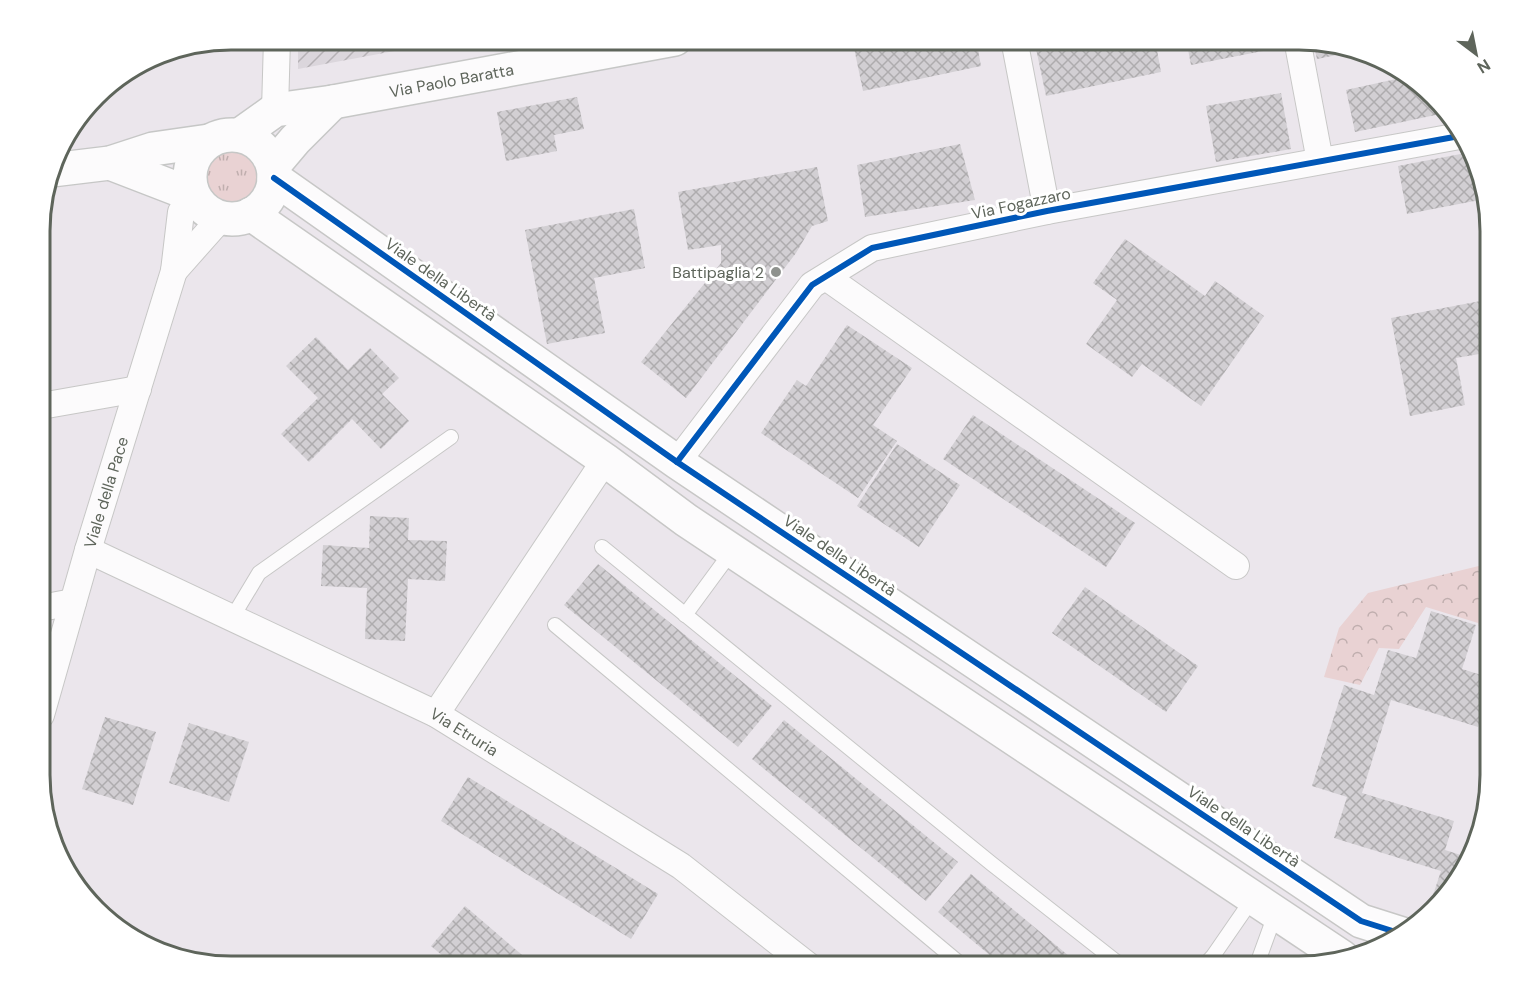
<svg xmlns="http://www.w3.org/2000/svg" width="1530" height="1006" viewBox="0 0 1530 1006" font-family="'DM Sans',sans-serif">
	<style>
		.industrial { fill: url(#industrial-furrows) }
		.grass { fill: url(#grass-tufts) }
		.forest { fill: url(#forest-crowns) }
		.building { fill: url(#building-cross-hatch) }
		.lines { fill: none; stroke-linecap: round; stroke-linejoin: round }
		.service-casing { stroke: #c7c7c6; stroke-width: 16 }
		.minor-casing { stroke: #c7c7c6; stroke-width: 28 }
		.tertiary-casing { stroke: #c7c7c6; stroke-width: 36 }
		.secondary-casing { stroke: #c6c7c6; stroke-width: 36 }
		.service { stroke: #fcfbfc; stroke-width: 14 }
		.minor { stroke: #fcfbfc; stroke-width: 26 }
		.tertiary { stroke: #fcfbfc; stroke-width: 33 }
		.secondary { stroke: #fcfbfc; stroke-width: 33 }
		.cycleway-casing { stroke: #fff; stroke-width: 10 }
		.cycleway { stroke: #0057b8; stroke-width: 6 }
		.poi-dot { fill: #8f928e; stroke: #fff; stroke-width: 2 }
		.labels { text-anchor: middle; stroke-width: 6; stroke-linejoin: round; paint-order: stroke }
		.street-label { font-size: 16px; fill: #5e655b; stroke: #fff }
		.poi-label { font-size: 16px; fill: #5e655b; stroke: #fff; text-anchor: end }
		.rim { fill: none; stroke: #5e655b; stroke-width: 3 }
	</style>
	<defs>
		<pattern id="industrial-furrows" width="10" height="10" patternUnits="userSpaceOnUse" patternTransform="scale(1.5)"><rect width="10" height="10" fill="#dbd6dc"/><path d="M-1 1l2-2M0 10L10 0M9 11l2-2" fill="none" stroke="#b5b1b5"/></pattern>
		<pattern id="grass-tufts" width="24" height="20" patternUnits="userSpaceOnUse" patternTransform="scale(1.5)"><rect width="24" height="20" fill="#e9d2d3"/><path d="M3 7l-1-3M5 7V3M7 7l1-3M15 17l-1-3M17 17v-4M19 17l1-3" fill="none" stroke="#c0aeae"/></pattern>
		<pattern id="forest-crowns" width="20" height="18" patternUnits="userSpaceOnUse" patternTransform="scale(1.5)"><rect width="20" height="18" fill="#e9d2d3"/><path d="M2 6a3 3 0 1 1 6 0M12 15a3 3 0 1 1 6 0" fill="none" stroke="#c0aeae"/></pattern>
		<pattern id="building-cross-hatch" width="8" height="8" patternUnits="userSpaceOnUse" patternTransform="scale(1.5)"><rect width="8" height="8" fill="#d2cfd3"/><path d="M0 0l8 8M0 8l8-8" fill="none" stroke="#aeacae"/></pattern>
	</defs>
	<rect width="100%" height="100%" fill="#ebe6ec"/>
	<polygon class="industrial" points="298,39 459,39 298,69"/>
	<circle class="grass" cx="232" cy="177" r="26"/>
	<polygon class="forest" points="1491,563 1491,656 1488,655 1478,623 1426,607 1399,649 1379,648 1360,685 1324,677 1339,628 1368,593"/>
	<g class="building">
		<polygon points="898,39 976,39 981,66 863,91 854,48"/>
		<polygon points="1034,39 1155,39 1161,72 1046,96"/>
		<polygon points="1186,39 1288,39 1289,46 1191,65"/>
		<polygon points="1313,41 1360,49 1362,50 1317,59"/>
		<polygon points="1410,76 1445,113 1355,132 1346,90"/>
		<polygon points="1281,93 1291,149 1216,162 1206,106"/>
		<polygon points="577,97 584,129 554,135 557,151 506,161 497,112"/>
		<polygon points="960,144 975,200 865,217 857,165"/>
		<polygon points="1471,152 1485,199 1407,214 1398,166"/>
		<polygon points="817,167 828,221 812,226 796,253 686,398 641,362 721,263 721,245 688,250 678,192"/>
		<polygon points="634,209 645,268 594,278 605,333 547,344 525,230"/>
		<polygon points="1125,239 1205,296 1215,281 1264,316 1201,406 1142,364 1132,377 1086,344 1117,300 1093,283"/>
		<polygon points="1491,299 1491,352 1456,358 1465,405 1410,416 1391,318"/>
		<polygon points="847,325 912,368 873,425 897,441 858,498 761,433 797,380 806,386"/>
		<polygon points="316,337 348,370 370,348 399,378 382,394 409,421 381,449 352,419 309,462 281,434 318,398 286,366"/>
		<polygon points="973,415 1135,523 1106,567 943,459"/>
		<polygon points="897,444 960,485 919,547 857,506"/>
		<polygon points="370,516 409,518 408,540 447,541 445,581 408,579 405,641 365,639 367,588 321,586 323,545 369,548"/>
		<polygon points="598,564 772,706 738,747 564,605"/>
		<polygon points="1085,587 1198,666 1166,712 1052,633"/>
		<polygon points="1431,611 1476,625 1462,669 1491,678 1491,687 1478,727 1391,700 1362,793 1454,821 1445,850 1467,857 1458,882 1437,902 1431,901 1441,871 1334,838 1347,797 1312,786 1344,685 1374,695 1388,650 1416,658"/>
		<polygon points="105,717 156,732 133,805 82,789"/>
		<polygon points="784,720 958,862 926,901 752,759"/>
		<polygon points="189,723 249,742 229,802 169,783"/>
		<polygon points="468,777 658,894 631,939 441,821"/>
		<polygon points="971,874 1082,967 1004,967 938,912"/>
		<polygon points="465,906 536,967 456,967 431,946"/>
	</g>
	<g class="lines">
		<defs>
			<g id="service">
				<polyline points="602,547 992,864 1123,967"/>
				<polyline points="685,615 732,551"/>
				<polyline points="232,618 259,573 451,437"/>
				<polyline points="555,625 964,967"/>
				<polyline points="1203,967 1213,956 1253,898"/>
				<polyline points="1256,967 1276,912"/>
			</g>
			<g id="minor">
				<polyline points="1014,39 1047,211"/>
				<polyline points="1297,39 1320,161"/>
				<polyline points="275,110 277,39"/>
				<polyline points="174,271 221,218"/>
				<polyline points="826,277 1236,566"/>
				<polyline points="41,406 138,389"/>
				<polyline points="677,462 812,285 872,248 1047,211 1465,135"/>
				<path id="s1" d="M 88,550 L 436,714 L 681,866 L 810,967"/>
				<polyline points="41,608 73,602"/>
				<polyline points="436,714 605,460"/>
				<path id="s2" d="M 41,715 L 88,550 L 174,271 L 181,212 L 193,195"/>
			</g>
			<g id="tertiary">
				<polyline points="274,178 677,462 1361,921 1402,934"/>
				<polyline points="251,214 605,460 686,520 1342,957"/>
			</g>
			<g id="secondary">
				<circle cx="232" cy="177" r="42"/>
				<path id="s3" d="M 240,135 L 275,110 L 333,102 L 675,39"/>
				<polyline points="110,163 193,195"/>
				<polyline points="273,166 295,140 333,102"/>
				<polyline points="52,170 110,163 153,149 209,141"/>
			</g>
		</defs>
		<use href="#service" class="service-casing"/>
		<use href="#minor" class="minor-casing"/>
		<use href="#tertiary" class="tertiary-casing"/>
		<use href="#secondary" class="secondary-casing"/>
		<use href="#service" class="service"/>
		<use href="#minor" class="minor"/>
		<use href="#tertiary" class="tertiary"/>
		<use href="#secondary" class="secondary"/>
		<defs>
			<g id="cycleway">
				<polyline points="274,178 677,462 1361,921 1402,934"/>
				<polyline points="677,462 812,285 872,248 1047,211 1465,135"/>
			</g>
		</defs>
		<use href="#cycleway" class="cycleway-casing"/>
		<use href="#cycleway" class="cycleway"/>
	</g>
	<circle class="poi-dot" cx="776" cy="272" r="6"/>
	<g class="labels">
		<g class="street-label">
			<text dy="6" stroke="none"><textPath href="#s3" startOffset="222">Via Paolo Baratta</textPath></text>
			<text transform="translate(1021 203) rotate(-12)" y="6">Via Fogazzaro</text>
			<text transform="translate(441 279) rotate(35)" y="6">Viale della Libertà</text>
			<text dy="6" stroke="none"><textPath href="#s2" startOffset="232">Viale della Pace</textPath></text>
			<text transform="translate(840 555) rotate(34)" y="6">Viale della Libertà</text>
			<text dy="6" stroke="none"><textPath href="#s1" startOffset="418">Via Etruria</textPath></text>
			<text transform="translate(1244 826) rotate(34)" y="6">Viale della Libertà</text>
		</g>
		<g class="poi-label">
			<text x="764" y="278">Battipaglia 2</text>
		</g>
	</g>
	<path d="M0 0H1530V1006H0ZM231 50H1299A181 181 0 0 1 1480 231V775A181 181 0 0 1 1299 956H231A181 181 0 0 1 50 775V231A181 181 0 0 1 231 50Z" fill="#fff" fill-rule="evenodd"/>
	<path class="rim" d="M231 50H1299A181 181 0 0 1 1480 231V775A181 181 0 0 1 1299 956H231A181 181 0 0 1 50 775V231A181 181 0 0 1 231 50Z"/>
	<g transform="translate(1476 54) rotate(148)" stroke="#ffffff" stroke-width="4.5" paint-order="stroke">
	<path d="M0-4.5L10 22L0 15L-10 22Z" fill="#5e655b"/>
	<text y="-9" font-size="16" font-weight="bold" text-anchor="middle" fill="#5e655b">N</text>
	</g>
</svg>
